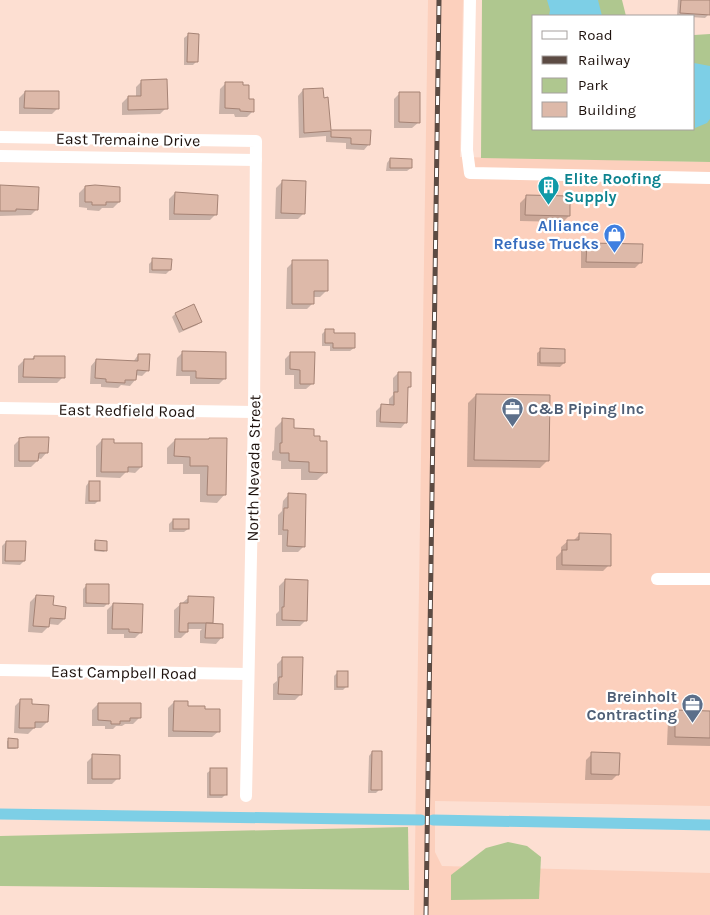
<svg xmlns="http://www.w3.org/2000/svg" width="710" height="915" viewBox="0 0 710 915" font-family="Karla,sans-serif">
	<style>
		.built { fill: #fcd0bd }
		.green { fill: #afc78f }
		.water { fill: #7dcfe6 }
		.shadow { fill: #0003 }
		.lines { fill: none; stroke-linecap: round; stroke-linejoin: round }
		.canal { stroke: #7dcfe6; stroke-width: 11 }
		.building { fill: #ddb9a9; stroke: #a58375 }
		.minor { stroke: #fff; stroke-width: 12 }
		.rail-casing { stroke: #5c4b43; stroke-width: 5 }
		.rail { stroke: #fff; stroke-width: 3; stroke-dasharray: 9; stroke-linecap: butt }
		.labels { text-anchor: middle; stroke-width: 4.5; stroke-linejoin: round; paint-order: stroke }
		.street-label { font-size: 16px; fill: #1e120d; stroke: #fff }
		.culture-label { font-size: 16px; font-weight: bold; fill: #0d838f; stroke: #fff; text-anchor: start }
		.shop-label { font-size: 16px; font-weight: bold; fill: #366cbe; stroke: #fff; text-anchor: end }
		.service-label { font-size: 16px; font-weight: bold; fill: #4e5e75; stroke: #fff; text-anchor: start }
	</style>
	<rect width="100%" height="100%" fill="#fddfd2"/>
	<polygon class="built" points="428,0 463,0 460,157 710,162 710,806 435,801 435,852 442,866 710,873 710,915 414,915"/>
	<g class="green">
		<polygon points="482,0 622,0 626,16 534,16 534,129 694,129 694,35 710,34 710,162 481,158"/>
		<polygon points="408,827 409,890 0,886 0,836"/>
		<polygon points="508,842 527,846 541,857 539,899 451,900 451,875 486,848"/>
	</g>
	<g class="water">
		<polygon points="547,0 598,0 602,16 549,16 550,10"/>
		<polygon points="694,63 710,66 710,119 707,123 695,128"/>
	</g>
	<g class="shadow">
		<polygon points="678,0 710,0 709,14 705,18 677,16"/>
		<polygon points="188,35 197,61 193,65 184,65 184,38"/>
		<polygon points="142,81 166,108 160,114 122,115 122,103 128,97 136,97 136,87"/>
		<polygon points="226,83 248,100 253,111 247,117 235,117 234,114 219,114 220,89"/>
		<polygon points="303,90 330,131 369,131 369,144 364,150 346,149 346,143 326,142 326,136 299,138 298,96"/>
		<polygon points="25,92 58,108 52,114 19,114 19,98"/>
		<polygon points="400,93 419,122 412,128 394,128 394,99"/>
		<polygon points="390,159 411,168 407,171 386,171 387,163"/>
		<polygon points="282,182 304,213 298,219 275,219 276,188"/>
		<polygon points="0,185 37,209 31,215 0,216"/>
		<polygon points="85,187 119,202 113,208 102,208 99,211 87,210 87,208 79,207 79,193"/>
		<polygon points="175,193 216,214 210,220 169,220 169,199"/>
		<polygon points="526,197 569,216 563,222 520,221 520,203"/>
		<polygon points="587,244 641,262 635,268 581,268 581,250"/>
		<polygon points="153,260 170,270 166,274 149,273 149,264"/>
		<polygon points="293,262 326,291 320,297 313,297 313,303 307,309 286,309 287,268"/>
		<polygon points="175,314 201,322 197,325 179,333 172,317"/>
		<polygon points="326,330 333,334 354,348 350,351 330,351 330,346 322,346 322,334"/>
		<polygon points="541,350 564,363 560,367 537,366 537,353"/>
		<polygon points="183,352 225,378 219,384 190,384 190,376 176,376 177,358"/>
		<polygon points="291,353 313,383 306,389 294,389 294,375 285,375 285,359"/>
		<polygon points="138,355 148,370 142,376 135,375 135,380 130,386 121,385 118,388 101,387 101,384 90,384 91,366 96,360 133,362"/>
		<polygon points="34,357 63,377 57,383 18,383 18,366 24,360 31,360"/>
		<polygon points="398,373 410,387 407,389 406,422 401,428 376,427 376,411 381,406 389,406 389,399 393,395 393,378"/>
		<polygon points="476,395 548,460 540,468 467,467 468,403"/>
		<polygon points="283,420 293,430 312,437 326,472 317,480 301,480 301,469 281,469 281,461 272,460 272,452 274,450 275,428"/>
		<polygon points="20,439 47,452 41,459 37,458 37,461 31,467 14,467 14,445"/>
		<polygon points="226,439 225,494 217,503 200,502 200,474 183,474 183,464 167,464 167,448 175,440"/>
		<polygon points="102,440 141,467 135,473 126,472 120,478 96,477 96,446"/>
		<polygon points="89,482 99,500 95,504 85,504 86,486"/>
		<polygon points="289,494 304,546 298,552 282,552 282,535 278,535 278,515 282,511 283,501"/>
		<polygon points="173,520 188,529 184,532 169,532 169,524"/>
		<polygon points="580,534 609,565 603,571 556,570 556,557 561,552 561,547 568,541 574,540"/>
		<polygon points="6,542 24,561 20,565 2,564 2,546"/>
		<polygon points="96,542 106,550 104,552 94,551 94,543"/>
		<polygon points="285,580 306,620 300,626 276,626 276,614 279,611 279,586"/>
		<polygon points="87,585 108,603 104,607 83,607 83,589"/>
		<polygon points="36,596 52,607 64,619 58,625 49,624 48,627 42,633 28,632 30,602"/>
		<polygon points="188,598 212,623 210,625 222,637 216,644 200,643 200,631 202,629 187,629 187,632 181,638 174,638 174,610"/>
		<polygon points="113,604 141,632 135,638 124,638 124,634 107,634 107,610"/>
		<polygon points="283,658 301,694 295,700 273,700 273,684 277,681 277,664"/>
		<polygon points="338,672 346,687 343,690 334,690 334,676"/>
		<polygon points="21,700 31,705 47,722 41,728 34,728 28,734 14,733 15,706"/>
		<polygon points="174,702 187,707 219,731 212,737 168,737 168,708"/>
		<polygon points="98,704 139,718 133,724 125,724 122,726 116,726 113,729 105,729 105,726 92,726 92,710"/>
		<polygon points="676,711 710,712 710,746 667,745 668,720"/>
		<polygon points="9,740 17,748 15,749 7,749 7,741"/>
		<polygon points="372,752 380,789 376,793 368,793 369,756"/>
		<polygon points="592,754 618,774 612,780 585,780 586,760"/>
		<polygon points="93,756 118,778 112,784 87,784 87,762"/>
		<polygon points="211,770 226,794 222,798 207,798 207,773"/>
	</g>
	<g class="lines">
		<g class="canal">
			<polyline points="0,814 421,820"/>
			<polyline points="433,820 710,825"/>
		</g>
	</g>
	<g class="building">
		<polygon points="681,0 710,0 710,15 680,13"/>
		<polygon points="188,33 199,34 198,62 187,62"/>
		<polygon points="167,79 168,109 128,110 128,96 141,96 141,80"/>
		<polygon points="225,82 243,82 243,85 249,85 249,99 254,99 254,112 240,111 240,109 225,108"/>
		<polygon points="323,88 324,98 328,97 331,130 371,130 370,145 351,144 351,138 331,137 331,131 304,133 303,89"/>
		<polygon points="25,91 59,91 59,109 24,108"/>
		<polygon points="399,92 420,92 420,123 399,122"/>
		<polygon points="390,158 412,159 412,168 390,168"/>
		<polygon points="282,180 306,181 305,214 281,213"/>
		<polygon points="0,185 39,187 38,210 16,209 16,211 0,211"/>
		<polygon points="95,185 120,187 120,202 106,202 106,205 92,205 92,202 85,202 85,186"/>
		<polygon points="175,192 218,195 217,215 174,214"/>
		<polygon points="526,195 570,196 570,216 525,215"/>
		<polygon points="587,243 643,244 642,263 586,262"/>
		<polygon points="152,258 172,259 171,270 152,270"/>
		<polygon points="292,260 328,260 328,291 314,291 314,304 292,304"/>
		<polygon points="194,304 202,322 183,330 175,313"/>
		<polygon points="325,329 334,329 334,333 355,333 355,348 333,348 333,343 325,343"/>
		<polygon points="540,348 565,349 565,363 540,363"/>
		<polygon points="182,351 226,352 226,379 196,378 196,371 182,371"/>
		<polygon points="290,352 315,352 314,384 300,384 300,370 290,369"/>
		<polygon points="138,354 150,354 149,371 137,370 136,380 125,380 125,383 106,382 106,379 95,378 96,359 138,361"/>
		<polygon points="34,356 65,356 65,378 23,377 24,359 34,359"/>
		<polygon points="398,372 411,372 411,387 408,387 407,423 380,422 381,404 394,405 394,392 398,392"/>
		<polygon points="476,394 550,395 549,461 474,460"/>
		<polygon points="282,418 294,419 294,428 314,429 314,436 320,436 320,441 327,441 327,473 309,472 309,462 289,461 289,453 280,453 280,443 282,443"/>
		<polygon points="27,437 49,437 48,453 39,453 38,461 19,461 19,438"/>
		<polygon points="209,438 227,438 226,495 207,495 208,466 190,466 190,457 174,456 175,439 209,439"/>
		<polygon points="102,439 114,439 114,443 142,443 142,467 128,467 128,472 101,472"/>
		<rect x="89" y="481" width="11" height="20"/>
		<polygon points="288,493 306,494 305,547 287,546 288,530 283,530 284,508 288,508"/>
		<rect x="173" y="519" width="16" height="10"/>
		<polygon points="579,533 611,534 611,566 562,565 562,550 567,550 567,540 579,540"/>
		<polygon points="95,540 107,541 107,551 95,550"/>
		<polygon points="6,541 26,541 25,561 5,561"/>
		<polygon points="285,579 308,580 307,621 282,620 282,607 284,607"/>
		<polygon points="86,584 109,584 109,604 86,603"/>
		<polygon points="36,595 54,596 53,605 66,607 65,619 50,618 49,627 33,626"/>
		<polygon points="188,596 214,597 213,623 188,623 188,632 179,632 180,603 188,603"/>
		<polygon points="113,603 143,604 142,633 129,632 129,629 112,629"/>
		<polygon points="206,623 223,624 223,638 205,638"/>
		<polygon points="282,657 303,657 302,695 278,694 279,677 282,677"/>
		<rect x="337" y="671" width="11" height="16"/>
		<polygon points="20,699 32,699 32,704 49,705 48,722 35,722 35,728 19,728"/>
		<polygon points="174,701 188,701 188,706 205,706 205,709 220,709 220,732 173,731"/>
		<polygon points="98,703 141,703 141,718 130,718 130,721 120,721 120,724 111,724 111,721 98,720"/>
		<polygon points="675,710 710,711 710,738 675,737"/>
		<polygon points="8,738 18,739 18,748 8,748"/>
		<polygon points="372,751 382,751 382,790 371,790"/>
		<polygon points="591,752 620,753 619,775 591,774"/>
		<polygon points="92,754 120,755 120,779 92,779"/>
		<rect x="210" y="768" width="17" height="27"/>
	</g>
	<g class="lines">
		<g class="minor">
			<polyline points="470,0 467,150 470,173 710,178"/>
			<polyline points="0,137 256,141 254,412 246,796"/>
			<polyline points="0,156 256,160"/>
			<polyline points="0,408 254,412"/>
			<polyline points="657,579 710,579"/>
			<polyline points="0,670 248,674"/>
		</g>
		<defs>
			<polyline id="rail" points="426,915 439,0"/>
		</defs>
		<use href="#rail" class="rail-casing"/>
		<use href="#rail" class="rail"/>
	</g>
	<defs>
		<symbol id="building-pin" viewBox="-11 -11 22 30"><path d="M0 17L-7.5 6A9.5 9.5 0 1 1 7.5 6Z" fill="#0f9aa8" stroke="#fff"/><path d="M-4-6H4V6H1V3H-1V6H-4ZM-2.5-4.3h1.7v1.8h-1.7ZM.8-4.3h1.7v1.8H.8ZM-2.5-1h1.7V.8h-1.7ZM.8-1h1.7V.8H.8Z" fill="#fff"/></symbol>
		<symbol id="shop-pin" viewBox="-11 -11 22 30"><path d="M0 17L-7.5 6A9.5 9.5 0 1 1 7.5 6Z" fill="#3f7fe0" stroke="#fff"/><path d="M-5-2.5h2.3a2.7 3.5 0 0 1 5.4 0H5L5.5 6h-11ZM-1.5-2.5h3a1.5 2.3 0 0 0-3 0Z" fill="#fff"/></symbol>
		<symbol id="office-pin" viewBox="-11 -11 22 30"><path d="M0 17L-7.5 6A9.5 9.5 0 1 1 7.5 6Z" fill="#5c6f8a" stroke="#fff"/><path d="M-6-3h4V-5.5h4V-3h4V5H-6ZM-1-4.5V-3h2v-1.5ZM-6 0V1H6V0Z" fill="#fff"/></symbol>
	</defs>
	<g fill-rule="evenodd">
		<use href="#building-pin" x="536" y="174" width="25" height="34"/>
		<use href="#shop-pin" x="602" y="222" width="25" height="34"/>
		<use href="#office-pin" x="500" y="396" width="25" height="34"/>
		<use href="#office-pin" x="680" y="692" width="25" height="34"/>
	</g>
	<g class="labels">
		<g class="street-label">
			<text transform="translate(128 139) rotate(1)" y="6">East Tremaine Drive</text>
			<text transform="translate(127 410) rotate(1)" y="6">East Redfield Road</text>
			<text transform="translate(253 468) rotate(-89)" y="6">North Nevada Street</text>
			<text transform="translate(124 672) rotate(1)" y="6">East Campbell Road</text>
		</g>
		<g class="culture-label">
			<text x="564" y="184">Elite Roofing<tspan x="564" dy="18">Supply</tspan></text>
		</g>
		<g class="shop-label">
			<text x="599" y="231">Alliance<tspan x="599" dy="18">Refuse Trucks</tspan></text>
		</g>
		<g class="service-label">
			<text x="528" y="414">C&amp;B Piping Inc</text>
			<text x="677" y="702" text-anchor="end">Breinholt<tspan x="677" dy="18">Contracting</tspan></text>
		</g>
	</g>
	<rect x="532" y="15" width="162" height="115" fill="#ffffff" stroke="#a5a09e"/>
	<rect x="542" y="31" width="25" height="8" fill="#ffffff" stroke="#a5a09e"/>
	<text x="578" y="40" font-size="15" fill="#1e120d">Road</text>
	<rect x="542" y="56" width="25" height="8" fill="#5c4b43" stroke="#a5a09e"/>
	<text x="578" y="65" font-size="15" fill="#1e120d">Railway</text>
	<rect x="542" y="78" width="25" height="15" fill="#afc78f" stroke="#a5a09e"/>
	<text x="578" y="90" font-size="15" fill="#1e120d">Park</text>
	<rect x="542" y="102" width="25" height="15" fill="#ddb9a9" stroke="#a5a09e"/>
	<text x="578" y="115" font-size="15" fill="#1e120d">Building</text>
</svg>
